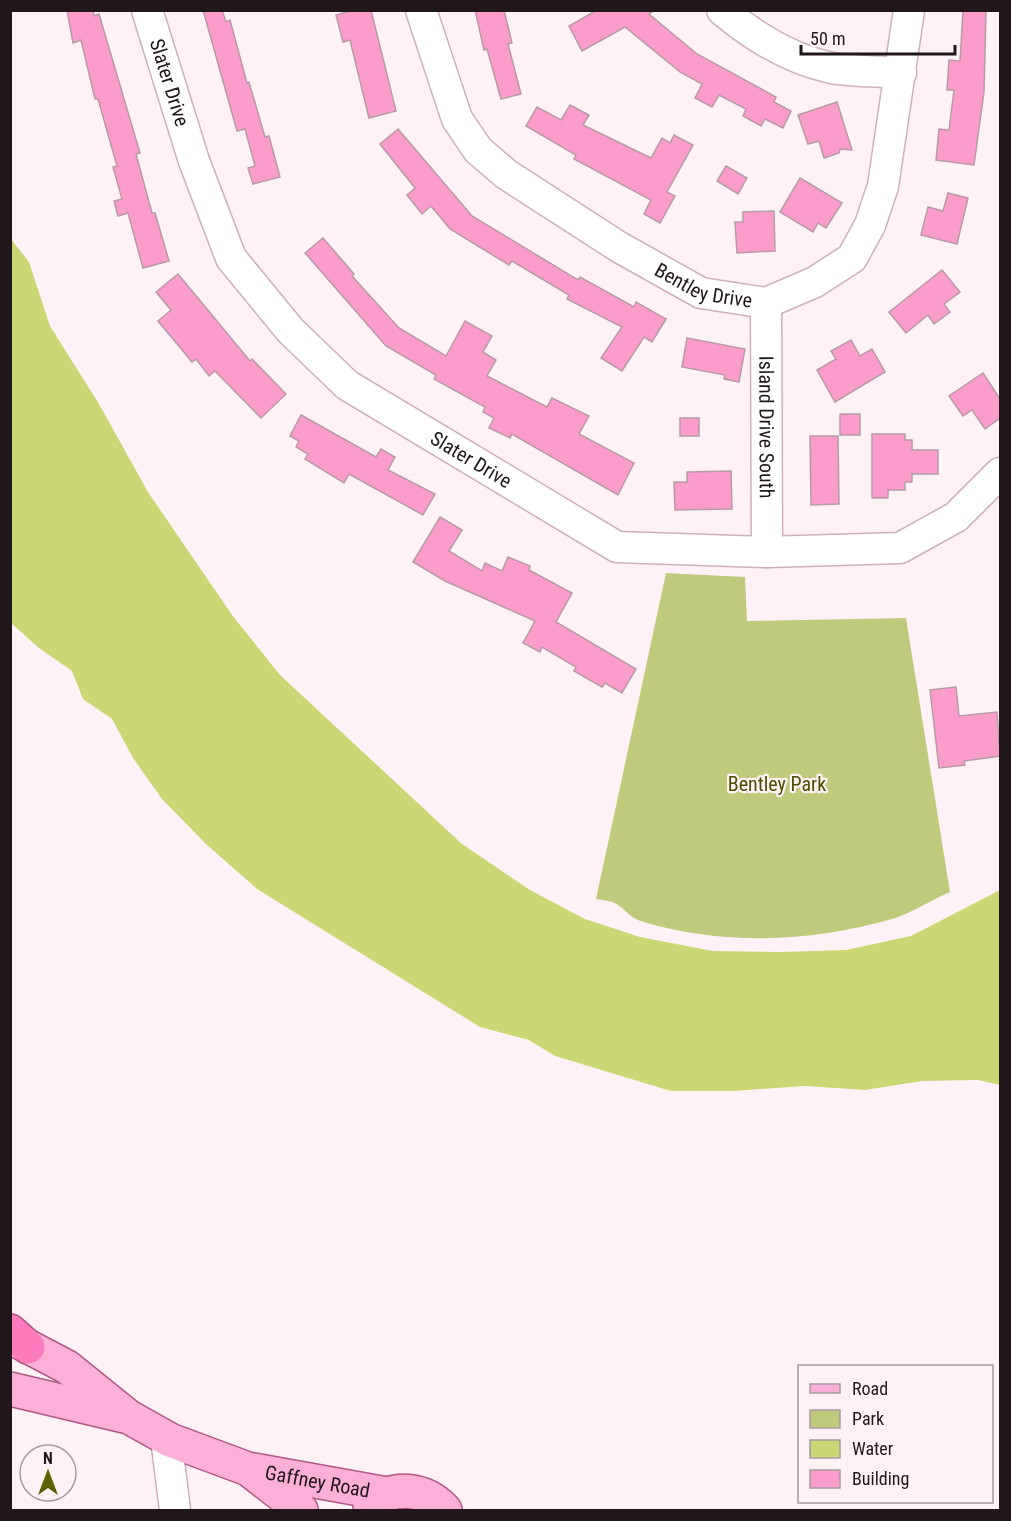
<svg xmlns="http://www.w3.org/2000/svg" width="1011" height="1521" viewBox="0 0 1011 1521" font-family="'Roboto Condensed',sans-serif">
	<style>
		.green { fill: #c0ca7d }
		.water { fill: #cbd774 }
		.building { fill: #fb9cca; stroke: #b79aa6; stroke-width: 1.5 }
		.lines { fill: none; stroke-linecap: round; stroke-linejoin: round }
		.minor-casing { stroke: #ceb0bd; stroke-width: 33 }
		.major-casing { stroke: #af5884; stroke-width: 36 }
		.highway-casing { stroke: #af5884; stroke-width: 36 }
		.minor { stroke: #fff; stroke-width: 30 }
		.major { stroke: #fdb0d7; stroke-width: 33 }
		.highway { stroke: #fb7bbc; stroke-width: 33 }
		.labels { text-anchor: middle; stroke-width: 4.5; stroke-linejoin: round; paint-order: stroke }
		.street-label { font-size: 20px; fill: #21171b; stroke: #fff2f7 }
		.park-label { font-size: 20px; fill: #4a5001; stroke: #fff2f7 }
	</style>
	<rect width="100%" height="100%" fill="#fff2f7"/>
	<path class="green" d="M 666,573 L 745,577 L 747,621 L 906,618 L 950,892 C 931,900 912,913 892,919 C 812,942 724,946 644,922 C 630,918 629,913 618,905 C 613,901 603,900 596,899 Z"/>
	<polygon class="water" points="11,239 29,262 50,326 99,404 148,492 232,615 280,675 462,844 530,890 585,919 640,937 713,951 780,952 846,950 911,936 1000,890 1000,1085 978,1080 922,1081 865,1090 805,1086 733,1091 671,1091 555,1056 529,1040 480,1027 257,889 206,844 162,799 133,758 112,719 83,699 72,671 39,648 11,623"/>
	<g class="building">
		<polygon points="67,10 93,10 94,16 99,14 140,153 136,154 152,213 155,213 169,261 143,268 128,213 118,216 114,201 122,199 113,167 117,166 98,99 95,99 81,40 73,43"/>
		<polygon points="203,10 222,10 226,22 230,20 247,83 249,82 265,137 269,136 280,177 253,184 248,168 255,166 245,129 237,131"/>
		<polygon points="354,10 371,10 396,111 369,118 350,40 343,42 336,15"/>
		<polygon points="475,10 504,10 512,43 508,44 521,94 501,99 487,49 484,50"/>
		<polygon points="597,10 655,10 649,14 697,54 776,97 774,102 791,111 783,128 765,119 761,126 743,116 746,109 719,95 712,107 695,98 702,84 680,72 625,27 582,51 569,26"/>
		<polygon points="963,10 986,10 984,92 974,165 936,160 939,129 949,130 954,90 947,90 949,60 960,61"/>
		<polygon points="837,102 852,150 840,149 839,153 824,158 819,141 808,144 798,115"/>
		<polygon points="570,105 589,115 583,125 651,158 662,138 670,143 674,135 693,145 667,192 675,196 660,223 644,214 651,200 574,159 576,155 526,126 537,107 561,120"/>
		<polygon points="398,129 472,216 578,280 580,277 634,307 636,302 666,319 652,342 644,337 622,371 601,358 622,327 567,299 569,295 512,261 509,265 450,229 431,206 422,214 407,195 415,188 380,144"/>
		<polygon points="726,166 747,178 738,194 717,181"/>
		<polygon points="800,178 842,203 826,228 818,223 813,232 780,212"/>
		<polygon points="948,193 968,198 957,244 921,235 928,207 943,211"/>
		<polygon points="774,211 775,251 737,253 735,222 743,222 743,212"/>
		<polygon points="323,238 354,274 352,276 399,328 446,356 465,321 492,336 483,352 496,360 487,376 547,407 552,398 589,416 579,434 634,463 618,495 512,434 510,438 489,428 494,418 483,412 485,407 434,379 436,375 386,346 305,253"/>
		<polygon points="942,270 960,292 944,304 950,312 934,324 928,315 906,333 889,312"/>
		<polygon points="178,274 250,361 252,359 286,394 261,418 215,371 209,376 196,359 192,362 158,321 171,310 156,292"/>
		<polygon points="687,338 745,349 739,382 724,379 725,375 682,367"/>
		<polygon points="851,340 860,356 872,349 885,372 835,402 817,370 836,359 831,351"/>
		<polygon points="983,373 1000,399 1000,418 985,429 972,410 963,416 949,396"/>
		<rect x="840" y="414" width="20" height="21"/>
		<polygon points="301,415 376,457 381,449 395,457 388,470 435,494 423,515 349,474 344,483 305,459 308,454 296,447 299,441 290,436"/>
		<rect x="680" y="418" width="19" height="18"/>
		<polygon points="872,434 905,434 905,440 912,440 912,450 938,450 938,474 912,474 912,482 905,482 905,490 888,490 888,498 872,498"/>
		<polygon points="810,436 838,436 839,504 811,505"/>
		<polygon points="731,471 732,509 675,510 674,482 687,482 687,472"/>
		<polygon points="440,517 462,530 449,551 482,571 485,563 502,571 508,557 530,566 529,570 572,593 556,622 636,669 622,693 605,683 602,687 574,671 576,667 542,647 540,652 523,643 535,621 445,581 413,562"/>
		<polygon points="956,687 959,716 997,712 1000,756 964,761 965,765 939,768 930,690"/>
	</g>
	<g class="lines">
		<defs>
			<g id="minor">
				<path id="s1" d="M 147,10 L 194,161 L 231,258 L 290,330 L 347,385 L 617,547 L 767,552 L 900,548 L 956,517 L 1000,473"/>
				<path id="s2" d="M 421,10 L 457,119 L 478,150 L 506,174 L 619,247 L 701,293 L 766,303 L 815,282 L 852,258 L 870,225 L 883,186 L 909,10"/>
				<path d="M 722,10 C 753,36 792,60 832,68 C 854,72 878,71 901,73"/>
				<path id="s3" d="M 766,303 L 767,552"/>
				<polyline points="166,1438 175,1510"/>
			</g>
			<g id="major">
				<path id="s4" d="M 10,1337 L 67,1367 L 129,1417 L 170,1440 L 248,1469 L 387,1494"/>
				<polyline points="10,1389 124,1416"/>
				<polyline points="252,1472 301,1510"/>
				<path d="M 370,1505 C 393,1484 425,1488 445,1510"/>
			</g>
			<polyline id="highway" points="10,1331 28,1347"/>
		</defs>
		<use href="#minor" class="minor-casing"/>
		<use href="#major" class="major-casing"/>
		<use href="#highway" class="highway-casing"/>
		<use href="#minor" class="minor"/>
		<use href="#major" class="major"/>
		<use href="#highway" class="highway"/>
	</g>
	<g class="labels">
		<g class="street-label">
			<text dy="7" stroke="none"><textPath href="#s1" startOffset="76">Slater Drive</textPath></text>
			<text dy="7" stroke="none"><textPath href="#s2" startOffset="418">Bentley Drive</textPath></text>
			<text dy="7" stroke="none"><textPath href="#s3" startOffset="124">Island Drive South</textPath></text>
			<text dy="7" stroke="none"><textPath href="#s1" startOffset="579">Slater Drive</textPath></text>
			<text dy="7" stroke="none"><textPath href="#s4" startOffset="345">Gaffney Road</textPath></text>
		</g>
		<g class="park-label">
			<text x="777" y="791">Bentley Park</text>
		</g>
	</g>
	<rect width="1011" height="1521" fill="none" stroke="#21171b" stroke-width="24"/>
	<rect x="798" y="1365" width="195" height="138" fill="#fff2f7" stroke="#a69a9f" stroke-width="1.5"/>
	<rect x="810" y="1384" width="30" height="9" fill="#fdb0d7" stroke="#a69a9f" stroke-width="1.5"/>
	<text x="852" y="1395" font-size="18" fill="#21171b">Road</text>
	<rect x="810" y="1410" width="30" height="18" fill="#c0ca7d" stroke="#a69a9f" stroke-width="1.5"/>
	<text x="852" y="1425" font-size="18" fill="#21171b">Park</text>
	<rect x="810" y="1440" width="30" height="18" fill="#cbd774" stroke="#a69a9f" stroke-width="1.5"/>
	<text x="852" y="1455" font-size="18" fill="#21171b">Water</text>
	<rect x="810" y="1470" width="30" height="18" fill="#fb9cca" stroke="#a69a9f" stroke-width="1.5"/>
	<text x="852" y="1485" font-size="18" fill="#21171b">Building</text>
	<g transform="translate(48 1473)"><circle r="28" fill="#fff2f7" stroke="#a69a9f" stroke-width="1.5"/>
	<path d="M0-4.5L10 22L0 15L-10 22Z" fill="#5b6300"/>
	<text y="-9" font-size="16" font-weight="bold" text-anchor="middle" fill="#21171b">N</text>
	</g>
	<path d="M801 45v9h154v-9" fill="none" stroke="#21171b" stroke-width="3"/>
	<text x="810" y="45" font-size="18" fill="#21171b" stroke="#fff2f7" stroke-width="4.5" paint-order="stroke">50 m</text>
</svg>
